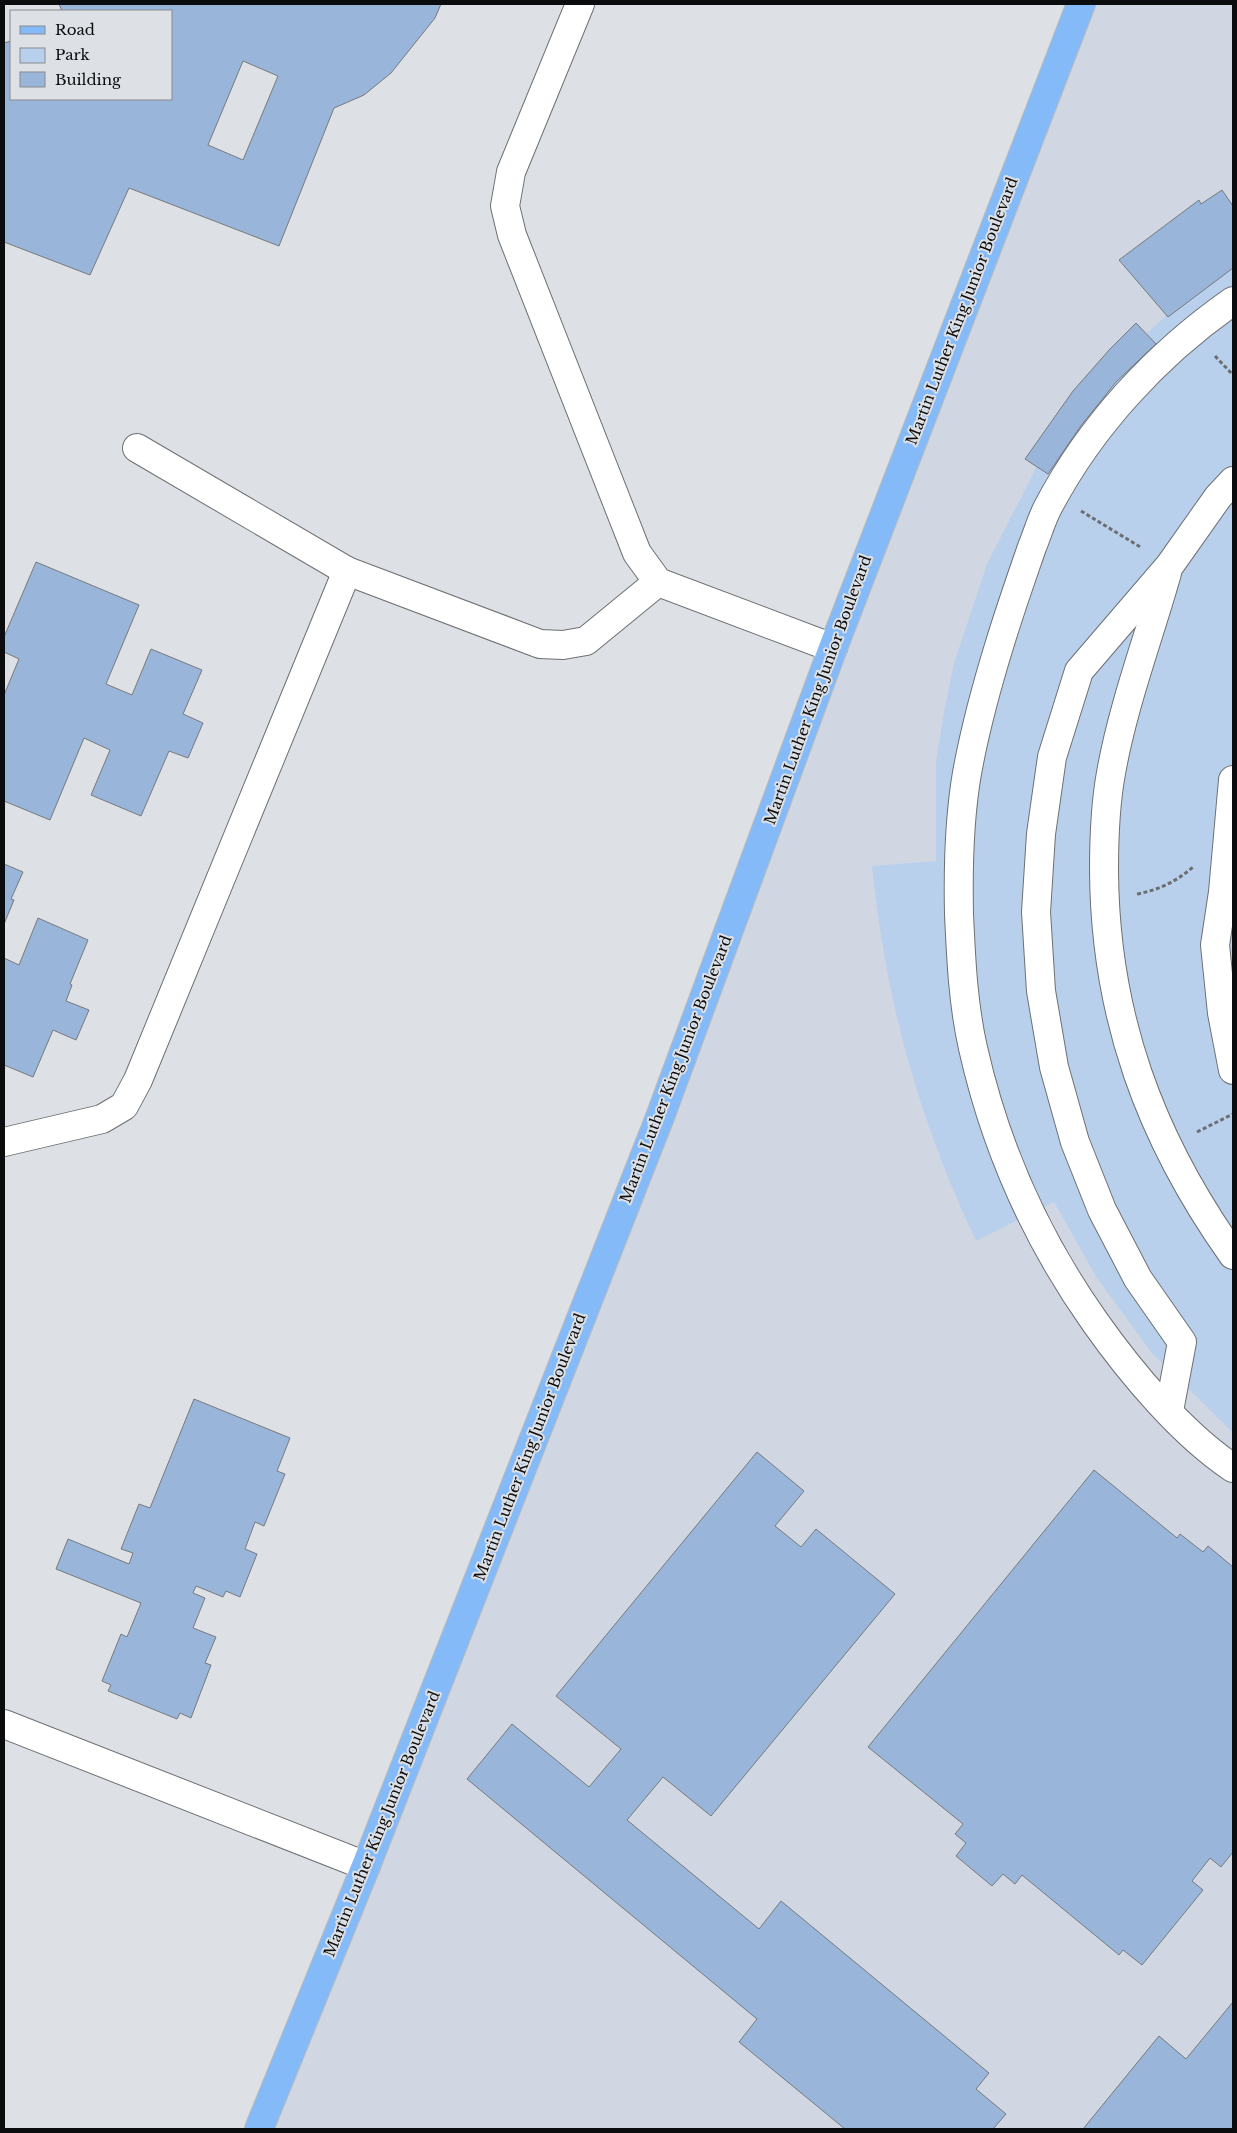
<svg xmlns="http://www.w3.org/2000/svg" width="1237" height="2133" viewBox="0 0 1237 2133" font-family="'Libre Baskerville',serif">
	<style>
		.built { fill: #d0d7e2 }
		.green { fill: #b9d0ed }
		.building { fill: #99b5da; stroke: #777a7d; fill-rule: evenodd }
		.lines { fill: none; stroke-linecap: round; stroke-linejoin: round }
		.minor-casing { stroke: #6d7073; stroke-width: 30 }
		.major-casing { stroke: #bbbbbc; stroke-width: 30 }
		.path { stroke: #6c6e70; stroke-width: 3; stroke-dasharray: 4 2.5; stroke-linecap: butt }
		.minor { stroke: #fff; stroke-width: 28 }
		.major { stroke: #85baf9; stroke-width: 28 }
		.labels { text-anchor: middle; stroke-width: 4; stroke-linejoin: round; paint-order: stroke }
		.street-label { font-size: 15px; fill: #0b0c0e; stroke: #dde0e4 }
	</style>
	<rect width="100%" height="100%" fill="#dde0e4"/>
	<polygon class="built" points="1081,4 1233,4 1233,2129 259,2129"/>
	<path class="green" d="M 1233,268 L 1233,1433 L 1151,1352 L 1097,1278 L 1054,1202 L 976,1241 C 918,1118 886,1002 872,866 L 936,861 L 936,762 L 944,712 L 954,663 L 987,564 L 1037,466 L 1080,427 L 1116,382 L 1155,343 L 1146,334 L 1167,315 L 1169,317 Z"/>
	<g class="building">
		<path d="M 59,4 L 441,4 L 435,18 L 391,73 L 364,95 L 334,108 L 279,246 L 129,188 L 90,275 L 4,242 L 4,43 L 11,41 L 11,99 L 171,99 L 171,11 L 62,11 ZM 243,61 L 278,76 L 243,160 L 208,145 Z"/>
		<polygon points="1222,190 1233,206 1233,268 1168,317 1119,260 1199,200 1201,204"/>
		<polygon points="1136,323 1156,344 1116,382 1080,427 1048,474 1025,459 1073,391 1110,349"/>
		<polygon points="36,562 139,605 106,684 132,695 151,649 202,670 183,714 203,723 188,758 169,751 141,816 91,795 110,750 84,738 50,820 4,801 4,695 19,659 4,652 4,637"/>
		<polygon points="4,864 23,872 11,899 14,900 4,924"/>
		<polygon points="38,918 88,940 70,984 72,985 66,1001 89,1010 76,1040 53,1030 33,1077 4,1065 4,958 19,965"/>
		<polygon points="194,1399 290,1438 277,1471 285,1474 264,1526 255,1522 245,1549 257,1554 240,1597 226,1591 223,1597 196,1586 193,1593 205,1598 193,1628 216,1637 205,1663 211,1665 191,1718 180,1713 177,1719 108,1691 111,1685 102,1681 121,1634 127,1637 141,1603 56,1569 68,1539 129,1564 133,1553 121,1549 139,1504 150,1508"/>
		<polygon points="757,1452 804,1491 775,1526 801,1547 816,1529 895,1594 711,1816 663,1777 627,1820 759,1929 781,1901 989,2073 976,2089 1006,2114 993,2129 845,2129 739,2042 757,2019 467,1779 512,1724 589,1787 621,1749 556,1696"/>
		<polygon points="1094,1470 1177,1538 1180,1534 1203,1552 1208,1546 1233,1567 1233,1852 1221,1867 1210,1858 1192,1881 1203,1890 1142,1965 1123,1950 1119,1955 1022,1875 1015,1884 1003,1874 992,1886 956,1856 966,1843 955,1834 963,1824 868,1747"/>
		<polygon points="1233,2002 1233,2129 1083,2129 1159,2036 1186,2059"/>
	</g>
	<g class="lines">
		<defs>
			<g id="minor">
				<polyline points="580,4 511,172 505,206 512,235 637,553 658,582 833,648"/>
				<path d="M 1233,301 C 1157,354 1090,426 1047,509 C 1041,521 1037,535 1032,547 C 1021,579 1010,610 1000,643 C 987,685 975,729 967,773 C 959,819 958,867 959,914 C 961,958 963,1004 973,1048 C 995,1146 1037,1240 1095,1322 C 1131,1373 1182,1434 1233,1468"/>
				<polyline points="137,448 347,571 540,644 563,645 586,641 658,582"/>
				<path d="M 1167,573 C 1148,640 1123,705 1111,773 C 1105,805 1104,839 1104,871 C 1105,1016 1150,1138 1233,1255"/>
				<polyline points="1233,780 1223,892 1215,945 1222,1013 1233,1070"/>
				<polyline points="4,1142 102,1119 124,1106 138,1080 347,571"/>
				<polyline points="1169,1411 1182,1342 1138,1279 1102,1210 1075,1142 1054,1067 1041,991 1036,912 1041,834 1052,757 1079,671 1170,565 1218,497 1233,481"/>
				<polyline points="4,1724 366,1866"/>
			</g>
			<polyline id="major" points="259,2129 366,1866 660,1117 833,648 1081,4"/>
		</defs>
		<use href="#minor" class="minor-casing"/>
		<use href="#major" class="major-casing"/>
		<g class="path">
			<polyline points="1215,356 1233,375"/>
			<polyline points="1081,511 1142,548"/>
			<path d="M 1137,894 C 1159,890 1177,881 1193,867"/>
			<polyline points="1197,1132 1233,1114"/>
		</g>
		<use href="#minor" class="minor"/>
		<use href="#major" class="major"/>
	</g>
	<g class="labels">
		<g class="street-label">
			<text transform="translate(962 311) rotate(-69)" y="5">Martin Luther King Junior Boulevard</text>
			<text transform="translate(818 690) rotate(-70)" y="5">Martin Luther King Junior Boulevard</text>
			<text transform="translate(676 1069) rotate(-69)" y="5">Martin Luther King Junior Boulevard</text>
			<text transform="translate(530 1447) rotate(-69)" y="5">Martin Luther King Junior Boulevard</text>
			<text transform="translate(382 1824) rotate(-68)" y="5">Martin Luther King Junior Boulevard</text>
		</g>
	</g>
	<rect width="1237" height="2133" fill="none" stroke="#0b0c0e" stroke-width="10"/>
	<rect x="10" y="10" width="162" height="90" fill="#dde0e4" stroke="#898b8e"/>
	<rect x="20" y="26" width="25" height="8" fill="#85baf9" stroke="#898b8e"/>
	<text x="55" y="35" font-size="15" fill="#0b0c0e">Road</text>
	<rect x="20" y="48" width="25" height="15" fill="#b9d0ed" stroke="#898b8e"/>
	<text x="55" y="60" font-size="15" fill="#0b0c0e">Park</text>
	<rect x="20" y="72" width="25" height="15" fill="#99b5da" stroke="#898b8e"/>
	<text x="55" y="85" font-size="15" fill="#0b0c0e">Building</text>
</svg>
